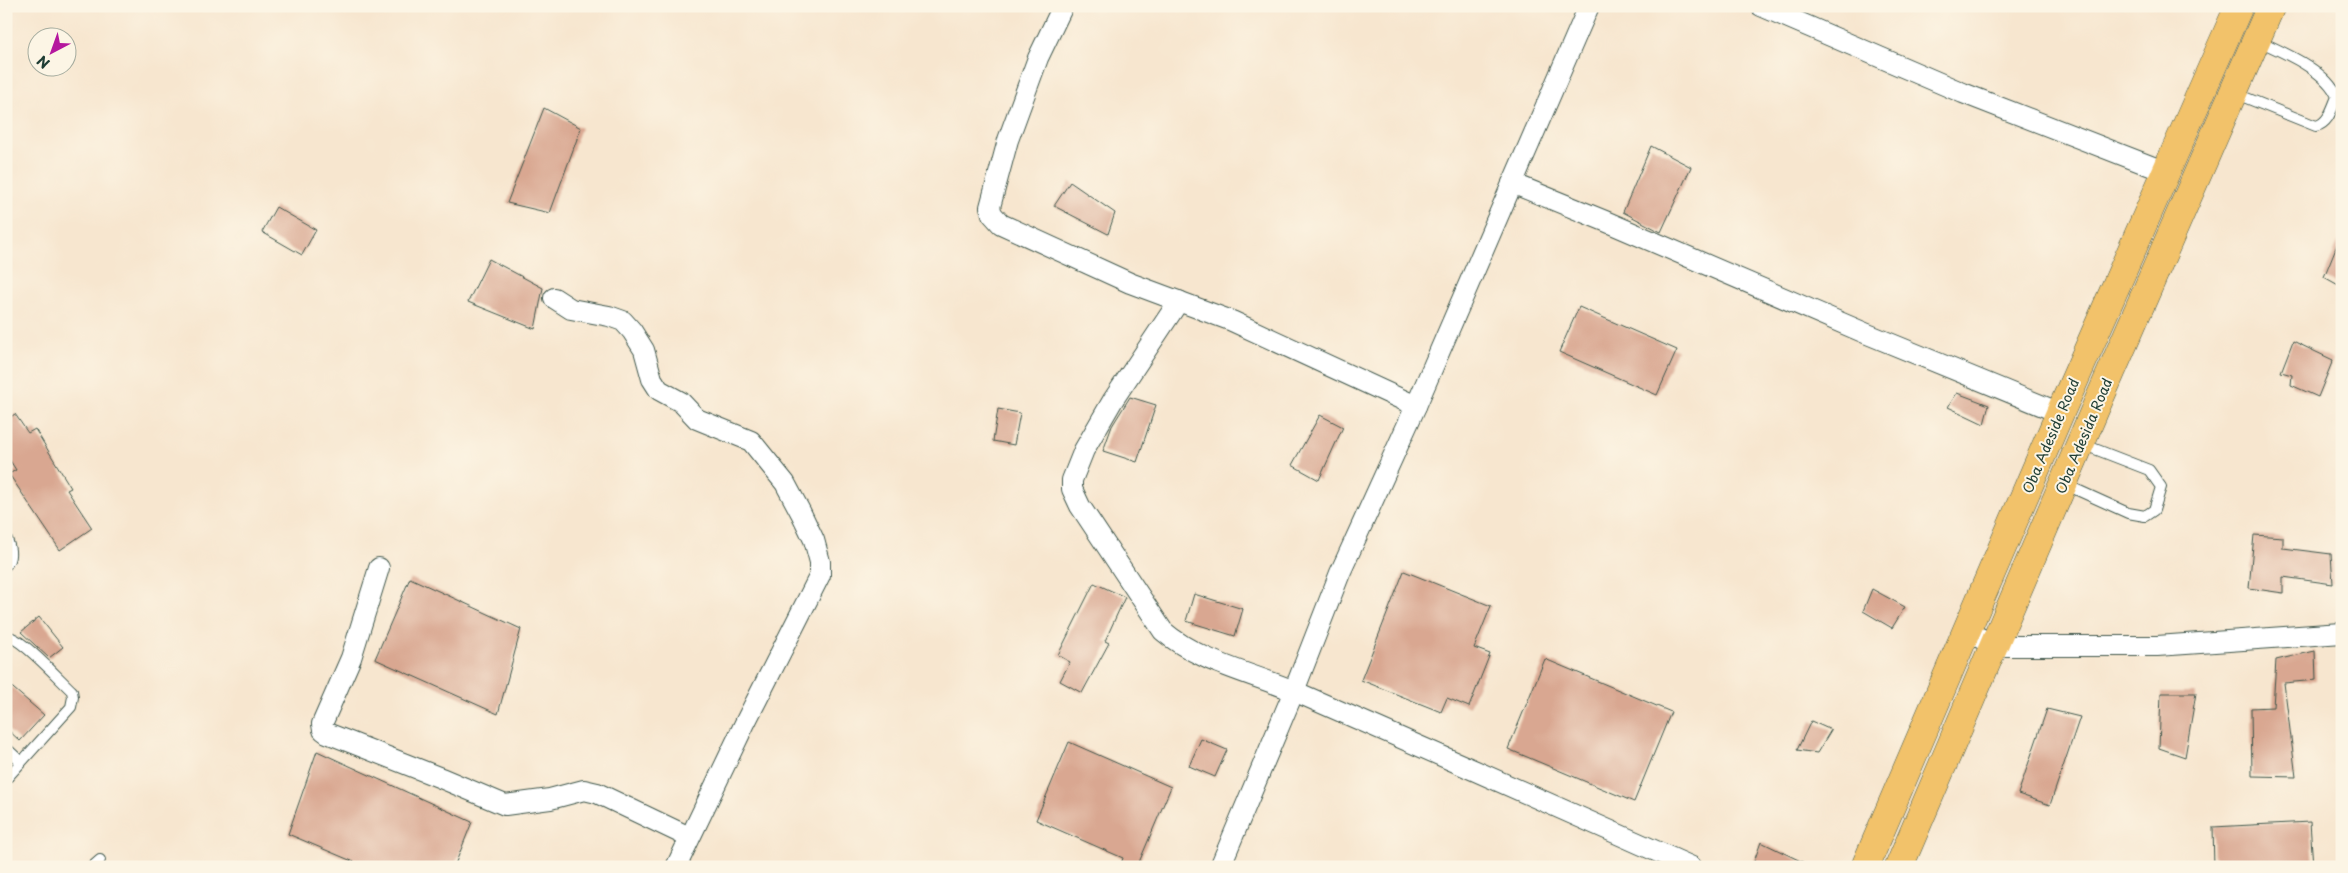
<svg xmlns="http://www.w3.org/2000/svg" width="2348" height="873" viewBox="0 0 2348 873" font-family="'Playpen Sans',sans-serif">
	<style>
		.building { fill: #d9a791 }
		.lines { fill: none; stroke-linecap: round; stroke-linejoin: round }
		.service-casing { stroke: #3f564b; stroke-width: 12 }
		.minor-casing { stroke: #3f564b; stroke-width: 22 }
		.primary-casing { stroke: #3f564b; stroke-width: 29 }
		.service { stroke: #fff; stroke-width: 10 }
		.minor { stroke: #fff; stroke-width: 20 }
		.primary { stroke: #f2c26a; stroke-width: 28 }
		.labels { text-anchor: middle; stroke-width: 4; stroke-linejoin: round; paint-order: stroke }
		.street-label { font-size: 14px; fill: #1f3d34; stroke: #fcf5e5 }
	</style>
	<rect width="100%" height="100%" fill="#fcf5e5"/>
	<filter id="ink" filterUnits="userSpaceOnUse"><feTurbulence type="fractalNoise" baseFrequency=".02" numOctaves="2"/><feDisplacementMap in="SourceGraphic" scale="10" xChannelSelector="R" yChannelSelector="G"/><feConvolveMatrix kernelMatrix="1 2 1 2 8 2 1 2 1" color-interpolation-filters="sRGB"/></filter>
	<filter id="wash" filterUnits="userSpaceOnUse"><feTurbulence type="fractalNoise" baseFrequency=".0096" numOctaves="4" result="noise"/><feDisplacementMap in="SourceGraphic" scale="20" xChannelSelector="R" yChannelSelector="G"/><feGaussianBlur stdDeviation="1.12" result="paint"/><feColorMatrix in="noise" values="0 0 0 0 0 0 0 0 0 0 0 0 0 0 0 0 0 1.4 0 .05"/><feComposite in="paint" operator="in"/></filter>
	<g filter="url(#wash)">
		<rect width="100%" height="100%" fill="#f7e6cf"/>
		<g id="blocks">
			<g class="building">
				<polygon points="544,108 581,128 550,213 507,203"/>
				<polygon points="1651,146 1691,167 1661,232 1623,212"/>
				<polygon points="1070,182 1115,213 1108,234 1054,206"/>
				<polygon points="276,207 316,230 302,255 262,232"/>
				<polygon points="2341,235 2342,235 2342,287 2324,277"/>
				<polygon points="489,259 543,288 535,329 468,302"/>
				<polygon points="1579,307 1677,350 1657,395 1559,352"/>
				<polygon points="2293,341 2333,360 2318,397 2291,385 2292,375 2281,372"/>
				<polygon points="1957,393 1989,405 1984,424 1948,407"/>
				<polygon points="1130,397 1156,405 1137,462 1103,451 1112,426"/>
				<polygon points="998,409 1020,413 1014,445 993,441"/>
				<polygon points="15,414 28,433 35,429 71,488 67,490 92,528 60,550 9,474 16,470 6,454 6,420"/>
				<polygon points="1320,415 1343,427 1319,480 1292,465"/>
				<polygon points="2254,535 2283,537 2283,548 2331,554 2333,584 2283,577 2283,593 2249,588"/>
				<polygon points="1404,571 1491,606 1474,648 1490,654 1469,707 1447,698 1441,712 1361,680"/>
				<polygon points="410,578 521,629 498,714 375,659"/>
				<polygon points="1094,583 1125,597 1105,641 1109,643 1082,693 1060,681 1070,662 1058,655"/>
				<polygon points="1872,589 1905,607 1892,628 1863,611"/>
				<polygon points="1194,594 1243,609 1235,636 1186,621"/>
				<polygon points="39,617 63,647 49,658 21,632"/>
				<polygon points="2315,651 2316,680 2284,683 2296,777 2252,776 2251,708 2273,707 2276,660"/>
				<polygon points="1545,659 1671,712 1634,802 1508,749"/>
				<polygon points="6,682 44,715 20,741 6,728"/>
				<polygon points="2161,693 2196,693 2185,757 2159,748"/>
				<polygon points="2047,709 2080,717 2050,805 2018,794"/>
				<polygon points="1811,721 1831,730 1817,753 1797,750"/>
				<polygon points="1201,739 1227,750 1215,777 1189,766"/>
				<polygon points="1069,742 1171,787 1137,867 1120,867 1123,858 1036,820"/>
				<polygon points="317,751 472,822 454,867 366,867 288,834"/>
				<polygon points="2310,822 2313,866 2214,867 2213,827"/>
				<polygon points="1761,842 1813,867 1752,867"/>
			</g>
		</g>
	</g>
	<g filter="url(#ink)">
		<use href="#blocks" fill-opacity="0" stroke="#3f564b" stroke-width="1"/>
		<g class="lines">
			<defs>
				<g id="service">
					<path d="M 2234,93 L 2316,126 C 2329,123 2332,108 2337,97 C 2327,70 2282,52 2257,40"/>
					<polyline points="2064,484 2128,513 2145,516 2154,510 2161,487 2149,470 2082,444"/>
					<path d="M 6,537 C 10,546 13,557 6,565"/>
					<path d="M 6,636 C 20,636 60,680 72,691 L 73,697 L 71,707 L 6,779"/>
					<polyline points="6,748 21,762"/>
					<polyline points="92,867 100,860"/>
				</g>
				<g id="minor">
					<polyline points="1063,6 1038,58 1008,140 990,207 992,214 1001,224 1130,283 1232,321 1416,406"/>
					<polyline points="1761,6 1963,93 2166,172"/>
					<polyline points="1512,183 1605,221 1865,333 2060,413"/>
					<polyline points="554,298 571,309 609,316 623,321 632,331 644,350 652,379 659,390 681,402 697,419 751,441 785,483 801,513 814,540 820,562 820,575 745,723 676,867"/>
					<path d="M 1179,301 L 1113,400 L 1084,450 L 1072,480 L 1072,489 L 1080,506 L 1163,631 C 1201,664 1257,674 1303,695 C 1433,752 1562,809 1692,867"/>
					<polyline points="379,568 351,658 322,724 323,730 327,733 441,778 505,805 550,799 584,790 597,793 689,837"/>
					<polyline points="1967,631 1995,646 2157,646 2342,633"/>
					<polyline points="1220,867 1294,691 1340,573 1416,406 1589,6"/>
				</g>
				<g id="primary">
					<polyline points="1865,867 2060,413 2239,6"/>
					<polyline points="1899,867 2099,400 2271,6"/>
				</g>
			</defs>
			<use href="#service" class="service-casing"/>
			<use href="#minor" class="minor-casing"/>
			<use href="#primary" class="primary-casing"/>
			<use href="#service" class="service"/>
			<use href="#minor" class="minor"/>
			<use href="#primary" class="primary"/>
		</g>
	</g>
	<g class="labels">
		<g class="street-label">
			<text transform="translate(2051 436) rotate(-67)" y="5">Oba Adeside Road</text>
			<text transform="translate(2084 436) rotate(-67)" y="5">Oba Adesida Road</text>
		</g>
	</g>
	<rect width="2348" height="873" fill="none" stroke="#fcf5e5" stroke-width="25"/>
	<g transform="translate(52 52) rotate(221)"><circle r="24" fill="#fcf5e5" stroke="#a4ab9e"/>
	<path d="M0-4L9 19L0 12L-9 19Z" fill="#b5179e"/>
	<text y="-8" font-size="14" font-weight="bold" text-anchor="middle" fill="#1f3d34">N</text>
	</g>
</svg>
